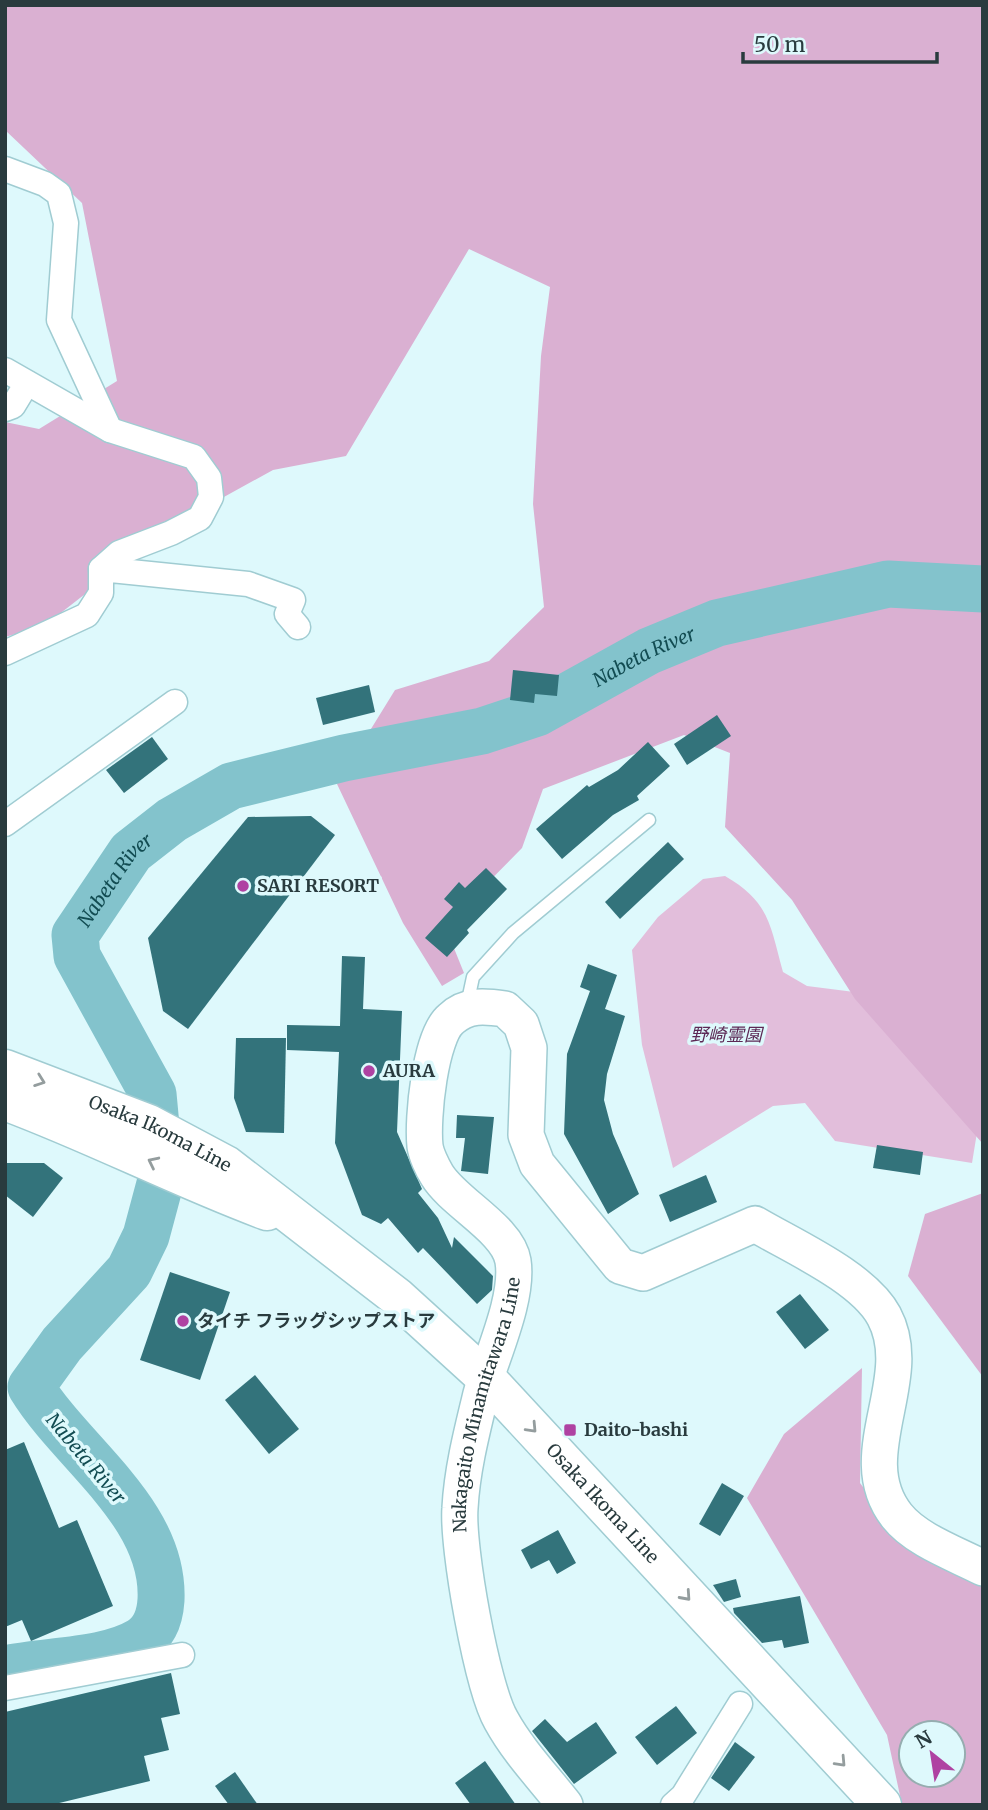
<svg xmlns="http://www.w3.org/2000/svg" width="988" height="1810" viewBox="0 0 988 1810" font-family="Merriweather,'Noto Sans JP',serif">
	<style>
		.green { fill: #e2bedb }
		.forest { fill: #dab0d2; fill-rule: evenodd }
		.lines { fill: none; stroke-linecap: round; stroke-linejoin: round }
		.river { stroke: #83c3cc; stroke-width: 47 }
		.building { fill: #33737b }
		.service-casing { stroke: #a0ccd2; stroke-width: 15 }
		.minor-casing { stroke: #a0ccd2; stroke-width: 27 }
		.secondary-casing { stroke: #a0ccd2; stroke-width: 38 }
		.primary-casing { stroke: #a0ccd2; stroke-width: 41 }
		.service { stroke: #fff; stroke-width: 12 }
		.minor { stroke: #fff; stroke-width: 24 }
		.secondary { stroke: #fff; stroke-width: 35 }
		.primary { stroke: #fff; stroke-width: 38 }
		.oneway { stroke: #949d9e }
		.poi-dot { fill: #af42a2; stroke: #def9fc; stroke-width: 2.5 }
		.labels { text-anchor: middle; stroke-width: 7; stroke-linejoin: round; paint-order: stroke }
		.poi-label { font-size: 18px; font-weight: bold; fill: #293b3e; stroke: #def9fc; text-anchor: start }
		.park-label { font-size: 18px; font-style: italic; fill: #5c2955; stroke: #def9fc }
		.street-label { font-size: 18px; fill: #293b3e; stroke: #def9fc }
		.water-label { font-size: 19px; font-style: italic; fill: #124c52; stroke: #def9fc }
	</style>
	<rect width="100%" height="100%" fill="#def9fc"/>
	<path class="green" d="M 725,876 C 770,902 770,925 783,972 L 807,986 L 870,994 L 982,1102 L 972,1163 L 835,1141 L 805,1103 L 773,1106 L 673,1168 L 642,1045 L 632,950 L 658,917 L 703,879 Z"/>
	<g class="forest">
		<polygon points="5,5 983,5 983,1144 855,999 792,900 725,827 730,753 684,735 543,789 522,848 445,926 464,973 442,986 403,923 337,784 395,690 489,661 544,607 533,504 541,356 550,287 469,249 346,456 273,470 175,524 44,626 5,637 5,422 39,429 117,381 82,203 5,130"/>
		<polygon points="983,1193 983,1377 908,1276 925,1214"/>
		<path d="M 862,1368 L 860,1483 L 896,1531 L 983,1582 L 983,1805 L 902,1805 L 887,1735 L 747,1498 L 784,1434 ZM 911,1733 L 953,1733 L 953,1775 L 911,1775 Z"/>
	</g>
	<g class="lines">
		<path class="river" id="s1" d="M 5,1669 C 46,1660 105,1662 140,1641 C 155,1632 160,1616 161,1600 C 165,1513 72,1454 31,1387 L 62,1344 L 129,1271 L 146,1236 L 161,1180 L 153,1094 L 77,956 L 75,935 L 131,852 L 172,820 L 231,786 L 344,758 L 482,731 L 537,713 L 649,651 L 717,623 L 888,584 L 983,589"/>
	</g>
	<g class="building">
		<polygon points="513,670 559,675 557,696 535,694 534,703 510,700"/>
		<polygon points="369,685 375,712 323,725 316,698"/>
		<polygon points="717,715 731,736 687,765 674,744"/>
		<polygon points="152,737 168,759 124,793 106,770"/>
		<polygon points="648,742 670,766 637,796 639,800 613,815 562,859 536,829 587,785 589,787 618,770"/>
		<polygon points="311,816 335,835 188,1029 163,1011 148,938 248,817"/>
		<polygon points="668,842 684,859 620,919 605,902"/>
		<polygon points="486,868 507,889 467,930 469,933 447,957 425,938 453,907 444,899 459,882 465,888"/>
		<polygon points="342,956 365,957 363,1009 402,1011 397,1132 422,1189 418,1193 438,1218 452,1248 454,1237 493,1276 492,1290 477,1304 423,1248 418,1253 388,1218 381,1224 362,1215 335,1143 339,1052 287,1050 287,1025 340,1026"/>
		<polygon points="588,964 617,975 605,1009 625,1016 607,1074 604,1100 613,1134 639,1194 608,1214 564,1134 567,1054 590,991 580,987"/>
		<polygon points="236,1038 286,1038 284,1133 246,1132 234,1098"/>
		<polygon points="457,1115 494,1117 488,1174 461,1171 465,1138 456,1138"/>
		<polygon points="877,1145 923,1152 920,1175 873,1168"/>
		<polygon points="5,1163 44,1163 63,1178 33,1217 5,1195"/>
		<polygon points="706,1175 717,1202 670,1222 659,1195"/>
		<polygon points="170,1272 230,1292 200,1380 140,1360"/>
		<polygon points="800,1294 829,1330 805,1349 776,1312"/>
		<polygon points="255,1375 299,1429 269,1454 225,1400"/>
		<polygon points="24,1442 59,1528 77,1520 113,1606 31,1641 22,1620 5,1627 5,1450"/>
		<polygon points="722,1483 744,1496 720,1536 699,1524"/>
		<polygon points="558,1530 576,1563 557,1574 549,1560 531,1569 521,1550"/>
		<polygon points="736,1579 741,1597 724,1602 713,1585"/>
		<polygon points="800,1596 809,1643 784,1648 782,1640 762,1643 734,1613 733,1608"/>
		<polygon points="171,1673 180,1714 161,1718 169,1750 144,1756 150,1781 51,1805 5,1805 5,1712"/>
		<polygon points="676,1706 697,1733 657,1765 635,1737"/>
		<polygon points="545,1719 567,1742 596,1722 617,1753 574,1784 532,1731"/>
		<polygon points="735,1742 755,1757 729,1791 711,1778"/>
		<polygon points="485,1761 516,1805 471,1805 455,1783"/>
		<polygon points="235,1772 258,1805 229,1805 215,1786"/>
	</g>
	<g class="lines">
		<defs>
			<polyline id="service" points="467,1005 473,977 513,933 649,820"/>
			<g id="minor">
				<polyline points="5,169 45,184 59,194 66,223 59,320 110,430"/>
				<polyline points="5,370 110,430 194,457 209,478 211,497 200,518 171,533 119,553 101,569"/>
				<polyline points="5,409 13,406 27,383"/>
				<polyline points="5,653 87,615 101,593 101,569 248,584 293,600 287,614 298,627"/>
				<polyline points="5,824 175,702"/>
				<polyline points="5,1688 182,1655"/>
				<polyline points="673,1805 683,1796 740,1704"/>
			</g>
			<g id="secondary">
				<path id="s2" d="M 565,1805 C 543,1777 518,1751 501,1720 C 482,1687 457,1547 460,1508 C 462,1470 472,1431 481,1394 C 491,1357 519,1299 513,1261 C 508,1229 454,1203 437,1175 C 432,1167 426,1154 425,1146 C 422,1119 430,1036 451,1019 C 467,1004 485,1006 505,1009 L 521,1024 L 529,1048 L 526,1135 L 537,1164 L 620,1266 L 643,1273 L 755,1224 C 792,1246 863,1277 884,1316 C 918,1379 849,1456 897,1516 C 916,1540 956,1554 983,1568"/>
			</g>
			<g id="primary">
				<path id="s3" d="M 5,1069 L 149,1124 L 226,1165 L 397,1297 L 486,1378 L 882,1805"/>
				<path d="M 5,1101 C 94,1134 178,1178 267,1211"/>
			</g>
		</defs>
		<use href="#service" class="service-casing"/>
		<use href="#minor" class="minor-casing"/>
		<use href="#secondary" class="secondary-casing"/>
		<use href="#primary" class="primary-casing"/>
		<use href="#service" class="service"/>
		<use href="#minor" class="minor"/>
		<use href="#secondary" class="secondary"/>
		<use href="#primary" class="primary"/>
	</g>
	<defs><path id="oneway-chevron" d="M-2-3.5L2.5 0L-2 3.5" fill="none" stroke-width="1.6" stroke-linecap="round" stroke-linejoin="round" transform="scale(1.75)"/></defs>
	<g class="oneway">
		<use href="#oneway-chevron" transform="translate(40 1081) rotate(20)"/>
		<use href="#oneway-chevron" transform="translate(153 1162) rotate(-154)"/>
		<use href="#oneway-chevron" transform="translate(532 1428) rotate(47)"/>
		<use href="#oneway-chevron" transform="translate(686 1596) rotate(48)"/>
		<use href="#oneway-chevron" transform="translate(841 1762) rotate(47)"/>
	</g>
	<g class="poi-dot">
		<circle cx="243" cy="886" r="7"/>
		<circle cx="369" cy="1071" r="7"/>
		<circle cx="183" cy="1321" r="7"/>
		<rect x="563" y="1423" width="14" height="14" rx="3.5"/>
	</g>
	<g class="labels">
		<g class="poi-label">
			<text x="257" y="892">SARI RESORT</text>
			<text x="383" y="1077">AURA</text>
			<text x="197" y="1327">タイチ フラッグシップストア</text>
			<text x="584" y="1436">Daito-bashi</text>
		</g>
		<g class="park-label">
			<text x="726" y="1041">野崎霊園</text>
		</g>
		<g class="street-label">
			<text dy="6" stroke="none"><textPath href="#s3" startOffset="168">Osaka Ikoma Line</textPath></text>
			<text dy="6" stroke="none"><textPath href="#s2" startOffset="430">Nakagaito Minamitawara Line</textPath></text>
			<text dy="6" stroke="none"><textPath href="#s3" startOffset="749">Osaka Ikoma Line</textPath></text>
		</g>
		<g class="water-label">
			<text dy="7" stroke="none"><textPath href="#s1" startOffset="1612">Nabeta River</textPath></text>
			<text dy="7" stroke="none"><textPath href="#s1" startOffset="1024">Nabeta River</textPath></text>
			<text transform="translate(86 1458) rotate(50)" y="7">Nabeta River</text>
		</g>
	</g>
	<rect width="988" height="1810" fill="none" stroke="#293b3e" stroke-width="14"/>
	<g transform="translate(932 1754) rotate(330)"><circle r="33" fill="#def9fc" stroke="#96adb0" stroke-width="2"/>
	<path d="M0-5L12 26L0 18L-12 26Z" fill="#af42a2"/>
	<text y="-10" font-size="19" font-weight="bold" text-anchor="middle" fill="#293b3e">N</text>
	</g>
	<path d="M743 52v10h194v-10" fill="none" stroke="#293b3e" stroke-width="3.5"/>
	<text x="754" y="52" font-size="21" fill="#293b3e" stroke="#def9fc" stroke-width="5" paint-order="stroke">50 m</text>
</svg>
